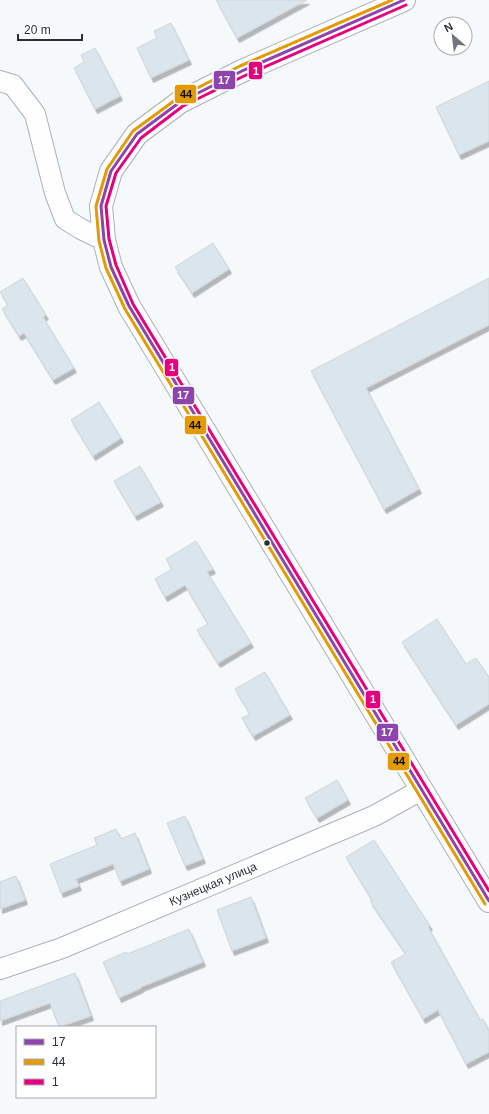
<svg xmlns="http://www.w3.org/2000/svg" width="489" height="1114" viewBox="0 0 489 1114" font-family="Helvetica,sans-serif">
	<style>
		.building { fill: #dbe5ee; stroke: #d0d5d9; filter: url(#shadow) }
		.lines { fill: none; stroke-linecap: round; stroke-linejoin: round }
		.street-casing { stroke: #acb1b5; stroke-width: 22 }
		.secondary-casing { stroke: #acb1b5; stroke-width: 24 }
		.street { stroke: #fefeff; stroke-width: 20 }
		.secondary { stroke: #fefeff; stroke-width: 22 }
		.bus-1-casing { stroke: #fff; stroke-width: 6 }
		.bus-2-casing { stroke: #fff; stroke-width: 6 }
		.bus-3-casing { stroke: #fff; stroke-width: 6 }
		.bus-1 { stroke: #8e44ad; stroke-width: 3 }
		.bus-2 { stroke: #e29a05; stroke-width: 3 }
		.bus-3 { stroke: #e5007d; stroke-width: 3 }
		.bus-dot { fill: #292f35; stroke: #fff; stroke-width: 1.5 }
		.labels { text-anchor: middle; stroke-width: 3.5; stroke-linejoin: round; paint-order: stroke }
		.street-label { font-size: 12px; fill: #292f35; stroke: #fff }
		.line-badge { stroke: #fff; stroke-width: 1.5 }
		.badge-label { font-size: 11px; text-anchor: middle; font-weight: bold; fill: #fff }
		.pale-badge-label { font-size: 11px; text-anchor: middle; font-weight: bold; fill: #111 }
	</style>
	<defs>
		<filter id="shadow"><feDropShadow dx="2.5" dy="4.5" stdDeviation="0" flood-color="#0004"/></filter>
	</defs>
	<rect width="100%" height="100%" fill="#f5f9fc"/>
	<g class="building">
		<polygon points="216,0 307,0 237,38"/>
		<polygon points="171,23 189,60 151,78 137,48 157,38 154,31"/>
		<polygon points="95,48 120,96 95,109 74,68 84,62 81,55"/>
		<polygon points="489,81 489,141 459,155 436,107"/>
		<polygon points="213,243 229,269 192,293 175,267"/>
		<polygon points="23,278 46,315 43,317 74,368 53,380 24,333 19,336 2,309 8,305 0,292"/>
		<polygon points="489,278 489,325 366,388 419,489 384,509 311,371"/>
		<polygon points="99,402 121,438 93,456 71,420"/>
		<polygon points="140,466 161,502 135,516 114,481"/>
		<polygon points="196,541 213,569 207,572 251,643 218,663 197,630 208,624 185,585 165,597 155,579 172,569 166,559"/>
		<polygon points="437,619 466,664 476,658 489,677 489,704 456,725 402,642"/>
		<polygon points="265,672 290,715 253,736 242,718 250,714 235,689"/>
		<polygon points="337,780 348,800 317,818 305,798"/>
		<polygon points="185,816 203,859 185,866 167,823"/>
		<polygon points="116,829 121,839 135,833 149,869 120,881 113,864 76,879 79,886 61,893 50,864 97,845 94,838"/>
		<polygon points="374,840 430,926 428,927 480,1020 483,1019 489,1031 489,1052 466,1064 438,1010 423,1019 391,962 406,954 370,901 372,900 346,857"/>
		<polygon points="16,876 25,900 0,909 0,882"/>
		<polygon points="251,897 266,938 232,951 217,910"/>
		<polygon points="189,929 203,962 141,987 141,988 119,998 103,962 126,952 127,954"/>
		<polygon points="75,973 91,1016 59,1027 50,1003 0,1021 0,1001"/>
	</g>
	<g class="lines">
		<defs>
			<g id="street">
				<polyline points="0,81 13,85 35,114 55,193 65,219 81,229 104,240"/>
				<polyline points="0,969 62,948 374,816 421,790"/>
			</g>
			<polyline id="secondary" points="404,0 242,71 180,102 137,134 111,171 101,206 104,240 111,267 129,306 489,901"/>
		</defs>
		<use href="#street" class="street-casing"/>
		<use href="#secondary" class="secondary-casing"/>
		<use href="#street" class="street"/>
		<use href="#secondary" class="secondary"/>
		<defs>
			<polyline id="bus-1" points="404,0 242,71 180,102 137,134 111,171 101,206 104,240 111,267 129,306 489,901"/>
			<polyline id="bus-2" points="392,0 240,66 178,98 133,131 107,169 96,206 99,241 106,268 125,309 485,904"/>
			<polyline id="bus-3" points="406,5 244,76 183,106 141,138 116,173 106,206 109,239 116,265 133,304 489,891"/>
		</defs>
		<use href="#bus-1" class="bus-1-casing"/>
		<use href="#bus-2" class="bus-2-casing"/>
		<use href="#bus-3" class="bus-3-casing"/>
		<use href="#bus-1" class="bus-1"/>
		<use href="#bus-2" class="bus-2"/>
		<use href="#bus-3" class="bus-3"/>
	</g>
	<circle class="bus-dot" cx="267" cy="543" r="3.5"/>
	<g class="labels">
		<g class="street-label">
			<text transform="translate(213 884) rotate(-23)" y="4">Кузнецкая улица</text>
		</g>
	</g>
	<g class="line-badge">
		<rect x="248" y="61" width="15" height="19" rx="4" fill="#e5007d"/>
		<rect x="213" y="70" width="23" height="20" rx="4" fill="#8e44ad"/>
		<rect x="174" y="84" width="23" height="20" rx="4" fill="#e29a05"/>
		<rect x="164" y="358" width="15" height="19" rx="4" fill="#e5007d"/>
		<rect x="172" y="386" width="23" height="19" rx="4" fill="#8e44ad"/>
		<rect x="184" y="415" width="23" height="20" rx="4" fill="#e29a05"/>
		<rect x="365" y="690" width="16" height="19" rx="4" fill="#e5007d"/>
		<rect x="376" y="723" width="23" height="19" rx="4" fill="#8e44ad"/>
		<rect x="387" y="752" width="23" height="19" rx="4" fill="#e29a05"/>
	</g>
	<g class="badge-label">
		<text x="256" y="75">1</text>
		<text x="224" y="84">17</text>
		<text x="172" y="371">1</text>
		<text x="183" y="399">17</text>
		<text x="373" y="703">1</text>
		<text x="387" y="736">17</text>
	</g>
	<g class="pale-badge-label">
		<text x="186" y="98">44</text>
		<text x="195" y="429">44</text>
		<text x="399" y="765">44</text>
	</g>
	<rect x="16" y="1026" width="140" height="72" fill="#ffffff" stroke="#a9acae"/>
	<rect x="24" y="1039" width="20" height="6" fill="#8e44ad" stroke="#a9acae"/>
	<text x="52" y="1046" font-size="12" fill="#292f35">17</text>
	<rect x="24" y="1059" width="20" height="6" fill="#e29a05" stroke="#a9acae"/>
	<text x="52" y="1066" font-size="12" fill="#292f35">44</text>
	<rect x="24" y="1079" width="20" height="6" fill="#e5007d" stroke="#a9acae"/>
	<text x="52" y="1086" font-size="12" fill="#292f35">1</text>
	<g transform="translate(453 36) rotate(332)"><circle r="19" fill="#ffffff" stroke="#a9acae"/>
	<path d="M0-3L7 15L0 10L-7 15Z" fill="#70767b"/>
	<text y="-6" font-size="11" font-weight="bold" text-anchor="middle" fill="#292f35">N</text>
	</g>
	<path d="M18 34v6h64v-6" fill="none" stroke="#292f35" stroke-width="2"/>
	<text x="24" y="34" font-size="12" fill="#292f35" stroke="#ffffff" stroke-width="3" paint-order="stroke">20 m</text>
</svg>
